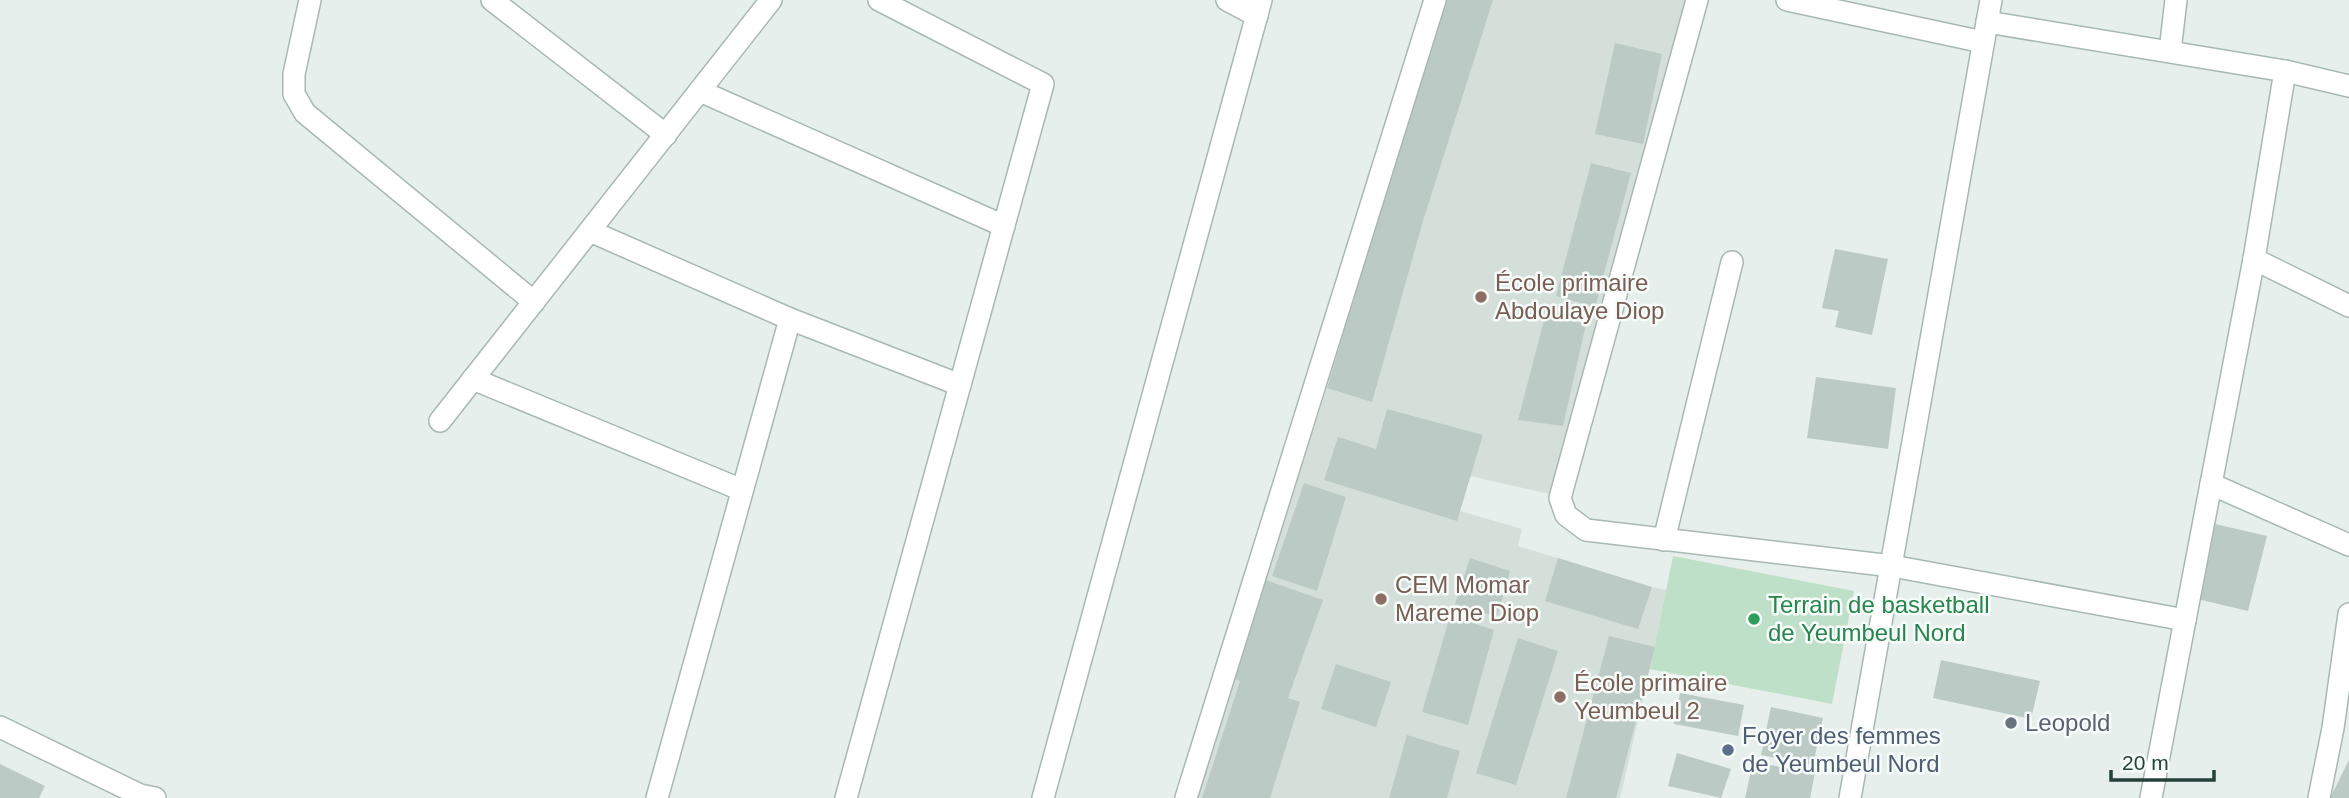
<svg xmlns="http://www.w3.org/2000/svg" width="2349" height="798" viewBox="0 0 2349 798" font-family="Helvetica,sans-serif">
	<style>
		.built { fill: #d4dfda }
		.green { fill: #bfe0c8 }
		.building { fill: #bbcac4 }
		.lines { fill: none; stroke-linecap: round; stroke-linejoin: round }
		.minor-casing { stroke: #a8b8b2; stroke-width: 24 }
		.minor { stroke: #fff; stroke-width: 21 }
		.education-dot { fill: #8d6e63; stroke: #f7fbf9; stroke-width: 2.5 }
		.leisure-dot { fill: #2e9e5b; stroke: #f7fbf9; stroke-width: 2.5 }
		.worship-dot { fill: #6b7280; stroke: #f7fbf9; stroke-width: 2.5 }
		.service-dot { fill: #5c6f8a; stroke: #f7fbf9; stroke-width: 2.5 }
		.labels { text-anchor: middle; stroke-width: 5; stroke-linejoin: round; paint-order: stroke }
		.education-label { font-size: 24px; fill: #785e54; stroke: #f7fbf9; text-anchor: start }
		.leisure-label { font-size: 24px; fill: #27864d; stroke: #f7fbf9; text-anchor: start }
		.worship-label { font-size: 24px; fill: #5b616d; stroke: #f7fbf9; text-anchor: start }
		.service-label { font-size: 24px; fill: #4e5e75; stroke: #f7fbf9; text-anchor: start }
	</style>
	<rect width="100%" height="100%" fill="#e6efeb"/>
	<polygon class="built" points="1444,0 1691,0 1554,495 1470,476 1460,511 1522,529 1518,546 1651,587 1666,590 1650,669 1620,798 1195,798 1327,388"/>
	<polygon class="green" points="1673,556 1854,591 1832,704 1650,669"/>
	<g class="building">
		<polygon points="1444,0 1493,0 1423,221 1372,402 1327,388"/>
		<polygon points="1615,43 1662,54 1643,144 1595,134"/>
		<polygon points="1591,163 1631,173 1595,307 1556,296"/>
		<polygon points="1835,249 1888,259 1872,335 1835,327 1839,311 1822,308"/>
		<polygon points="1545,316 1586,324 1563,426 1518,420"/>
		<polygon points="1816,377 1896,388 1888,449 1807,438"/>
		<polygon points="1387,409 1483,435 1457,521 1324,480 1338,437 1376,449"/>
		<polygon points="1304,483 1346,497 1317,591 1272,576"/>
		<polygon points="2215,524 2267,536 2248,611 2197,599"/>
		<polygon points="1470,558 1510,571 1497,617 1455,604"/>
		<polygon points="1558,558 1652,587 1638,629 1545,601"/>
		<polygon points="1266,580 1323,600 1288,698 1300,702 1270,798 1202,798 1240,681 1232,678"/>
		<polygon points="1450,616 1494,630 1468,725 1422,712"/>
		<polygon points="1609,636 1655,647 1616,798 1566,798"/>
		<polygon points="1518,638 1558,651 1516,785 1476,773"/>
		<polygon points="1941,660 2040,681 2031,719 1933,698"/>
		<polygon points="1336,664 1391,682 1376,727 1321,709"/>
		<polygon points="1680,693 1744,705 1738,736 1674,724"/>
		<polygon points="1771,707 1823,718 1813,765 1761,755"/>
		<polygon points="1407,735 1460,751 1447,798 1389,798"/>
		<polygon points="1677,753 1731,769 1721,798 1668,786"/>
		<polygon points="2349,760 2349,798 2330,798"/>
		<polygon points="1753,762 1815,773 1810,798 1745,798"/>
		<polygon points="0,764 45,786 39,798 0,798"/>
	</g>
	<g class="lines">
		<defs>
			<g id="minor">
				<polyline points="310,0 294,74 294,94 305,113 534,302"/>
				<polyline points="492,0 666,135"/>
				<polyline points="1227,0 1257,16"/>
				<polyline points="1697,0 1560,498 1566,515 1586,530 1892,566 2185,620"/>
				<polyline points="1787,0 1983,42"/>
				<polyline points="1987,22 2285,71 2349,86"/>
				<polyline points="2170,51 2176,0"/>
				<polyline points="700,91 1004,226"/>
				<polyline points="590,231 790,319 960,385"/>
				<polyline points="2254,259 2349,306"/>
				<polyline points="473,379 742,490"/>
				<polyline points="440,421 771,0"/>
				<polyline points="2211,484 2349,545"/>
				<polyline points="1664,540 1732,262"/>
				<polyline points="0,727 140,795 155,798"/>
				<polyline points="657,798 790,319"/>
				<polyline points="846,798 1043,84 879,0"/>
				<polyline points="1043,798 1261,0"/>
				<polyline points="1186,798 1435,0"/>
				<polyline points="1850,798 1991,0"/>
				<polyline points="2151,798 2254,259 2285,71"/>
				<polyline points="2319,798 2333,728 2349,614"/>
			</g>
		</defs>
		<use href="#minor" class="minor-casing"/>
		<use href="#minor" class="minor"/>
	</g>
	<g class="education-dot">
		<circle cx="1481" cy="297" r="7"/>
		<circle cx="1381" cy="599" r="7"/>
		<circle cx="1560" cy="697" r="7"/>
	</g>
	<circle class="leisure-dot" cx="1754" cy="619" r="7"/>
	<circle class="worship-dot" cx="2011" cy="723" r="7"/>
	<circle class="service-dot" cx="1728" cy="750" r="7"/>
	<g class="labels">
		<g class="education-label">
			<text x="1495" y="291">École primaire<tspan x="1495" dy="28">Abdoulaye Diop</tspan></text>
			<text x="1395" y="593">CEM Momar<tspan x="1395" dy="28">Mareme Diop</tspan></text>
			<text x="1574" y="691">École primaire<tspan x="1574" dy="28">Yeumbeul 2</tspan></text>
		</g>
		<g class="leisure-label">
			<text x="1768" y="613">Terrain de basketball<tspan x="1768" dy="28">de Yeumbeul Nord</tspan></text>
		</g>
		<g class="worship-label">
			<text x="2025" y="731">Leopold</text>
		</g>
		<g class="service-label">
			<text x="1742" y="744">Foyer des femmes<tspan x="1742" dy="28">de Yeumbeul Nord</tspan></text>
		</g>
	</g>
	<path d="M2111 770v10h103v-10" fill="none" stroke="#24423a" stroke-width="3.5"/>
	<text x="2122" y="770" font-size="21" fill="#24423a" stroke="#f7fbf9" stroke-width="5" paint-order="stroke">20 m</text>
</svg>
